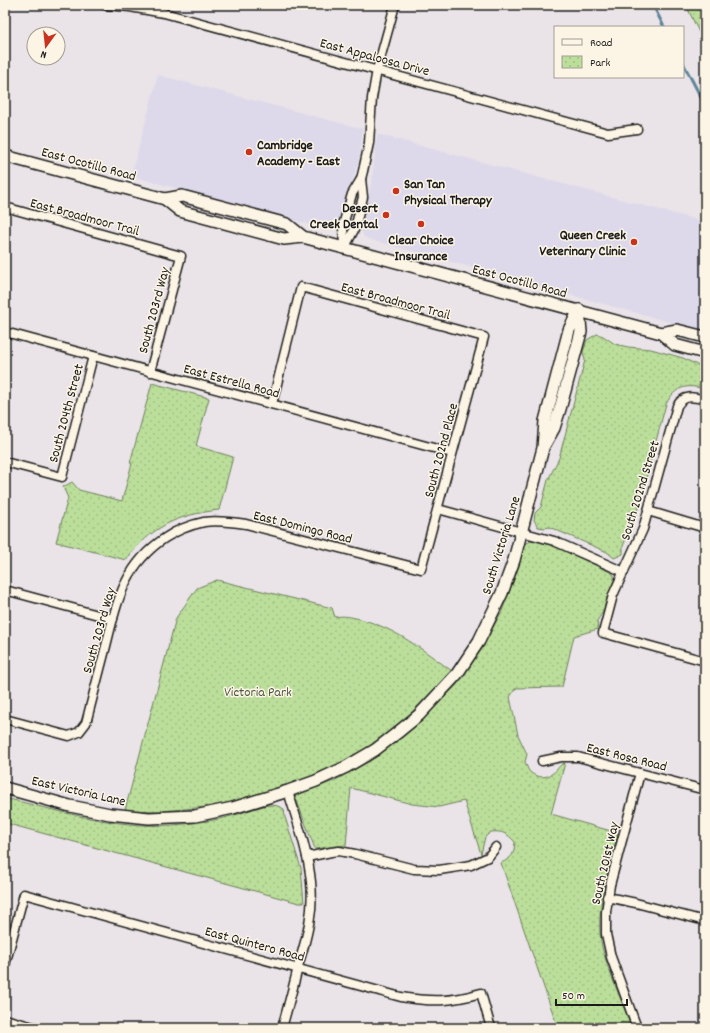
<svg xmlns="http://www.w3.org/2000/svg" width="710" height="1033" viewBox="0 0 710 1033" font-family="Dekko,sans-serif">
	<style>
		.built { fill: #ddd9ea }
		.park { fill: url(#park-dots); stroke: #6c7e5b }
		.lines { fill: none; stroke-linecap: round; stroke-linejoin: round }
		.stream { stroke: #5f8499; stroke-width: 3 }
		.street-casing { stroke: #1c1c1c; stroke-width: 11 }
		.secondary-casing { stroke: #1c1c1c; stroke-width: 14 }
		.street { stroke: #fcf5e5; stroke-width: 8 }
		.secondary { stroke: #fcf5e5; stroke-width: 11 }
		.poi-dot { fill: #c8321e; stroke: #fcf5e5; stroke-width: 1.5 }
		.labels { text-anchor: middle; stroke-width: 3; stroke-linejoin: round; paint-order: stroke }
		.street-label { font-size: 14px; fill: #1c1c1c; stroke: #fcf5e5 }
		.poi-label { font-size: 14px; font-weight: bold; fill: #1c1c1c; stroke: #fcf5e5; text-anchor: start }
		.park-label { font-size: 14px; fill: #4c5642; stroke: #fcf5e5 }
	</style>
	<defs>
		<pattern id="park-dots" width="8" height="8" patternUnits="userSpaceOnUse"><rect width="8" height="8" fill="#bbdf9a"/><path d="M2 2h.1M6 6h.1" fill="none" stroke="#a0bf84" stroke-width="1.8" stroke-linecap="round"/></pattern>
	</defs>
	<rect width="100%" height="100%" fill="#eae4e8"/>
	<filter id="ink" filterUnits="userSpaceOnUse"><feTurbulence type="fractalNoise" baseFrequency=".025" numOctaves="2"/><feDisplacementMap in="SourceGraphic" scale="8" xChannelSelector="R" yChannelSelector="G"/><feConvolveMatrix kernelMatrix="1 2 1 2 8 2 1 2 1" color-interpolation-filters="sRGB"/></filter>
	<g filter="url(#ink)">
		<g class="built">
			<polygon points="158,75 363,129 359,159 341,221 336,227 329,229 322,228 131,176"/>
			<polygon points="377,134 705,222 705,332 368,239 364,237 359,227 372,181"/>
		</g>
		<g class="park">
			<polygon points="686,5 705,5 705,45"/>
			<path d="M 597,334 L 603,336 L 615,344 L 628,347 L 651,349 L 683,358 L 697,365 L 705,367 L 705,389 C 686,384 676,386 666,404 L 637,512 L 623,546 L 623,554 L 614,558 L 607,552 L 549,527 L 545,528 L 538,527 L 534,520 L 535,513 L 541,507 L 548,480 L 559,458 L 585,360 L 583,352 L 587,340 Z"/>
			<path d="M 152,383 L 209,398 L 196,446 L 233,457 L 219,510 C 177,515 152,526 126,560 L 56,542 L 68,498 L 63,487 L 72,482 L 79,490 L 122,501 L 132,463 L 130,463 Z"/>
			<path d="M 534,540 L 553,545 L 610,572 L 614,575 L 614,580 L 602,613 L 597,621 L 598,629 L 574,636 L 562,687 L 516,688 L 510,697 L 518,735 L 527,754 L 525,762 C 527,766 528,771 531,773 C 538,778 547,778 553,773 C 558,770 559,764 565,763 L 551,814 L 618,833 C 609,867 594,911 602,947 C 609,975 623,1001 631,1028 L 558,1028 L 501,863 C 512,858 514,855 515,842 C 507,833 502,831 491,832 L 485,837 L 481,854 L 464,801 L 439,807 L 412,804 L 351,788 L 346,845 L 315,849 L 295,796 L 334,781 L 370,761 L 411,730 L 457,685 L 482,648 L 502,611 L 519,566 L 524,544 Z"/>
			<path d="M 217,580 L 332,608 L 335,617 C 344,615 351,617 360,619 C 395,628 423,650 452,671 L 409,715 L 377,741 L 348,760 L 311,776 L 259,795 L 216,806 L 163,811 L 125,810 L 176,618 L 197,588 Z"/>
			<path d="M 5,798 C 64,812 124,831 184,824 C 202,822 219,820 235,815 C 246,812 259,806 270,805 C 276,805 279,806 284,809 L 285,817 L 301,868 L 304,903 L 299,903 L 5,823 Z"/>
		</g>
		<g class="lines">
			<g class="stream">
				<polyline points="653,5 664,27"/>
				<polyline points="683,63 705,105"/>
			</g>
			<defs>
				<g id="street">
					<polyline points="105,5 130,7 164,13 608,133 637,129"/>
					<polyline points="5,207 181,256 150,372"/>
					<polyline points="345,247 355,228 363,197 361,179"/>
					<polyline points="344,248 343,225 352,194 361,179 363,171 369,143 372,98 377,70 395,5"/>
					<polyline points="5,332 452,453"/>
					<path d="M 705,400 C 694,397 684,394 677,406 L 643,529 L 613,595 L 603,633 L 705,661"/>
					<polyline points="5,462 62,477 93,356"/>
					<polyline points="438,509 554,541 624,572"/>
					<polyline points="648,511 705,528"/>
					<polyline points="5,590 113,619"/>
					<path d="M 5,719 L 69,736 L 79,732 L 86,723 C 93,697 99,672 106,646 C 117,602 124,565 165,538 C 177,530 190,525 204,522 C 218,520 232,522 246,524 L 421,569 L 484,337 L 301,287 L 272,404"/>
					<polyline points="542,761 561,757 578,757 705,790"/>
					<polyline points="307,857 331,852 339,851 355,854 414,869 439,870 471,865 488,857 496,847"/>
					<polyline points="607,897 636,903 705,921"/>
					<path d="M 5,965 L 24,894 L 401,997 C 431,1002 450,1002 481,993 L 491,1028"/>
					<polyline points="5,1019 37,1028"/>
					<path d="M 282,1028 C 288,1006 294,985 299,963 C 307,937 314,910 311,882 C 308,851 297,821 288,791"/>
					<polyline points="637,1028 611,957 606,934 606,912 610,885 640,773"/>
				</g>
				<g id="secondary">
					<polyline points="5,156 165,199 180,211 284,239 303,237"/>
					<polyline points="165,199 182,196 287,224 303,237 661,333 675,345 705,353"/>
					<polyline points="661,333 677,330 705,337"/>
					<polyline points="545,444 554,428 560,409 581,332 579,310"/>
					<polyline points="5,788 70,806 110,814 149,818 195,816 233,808 288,791 316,781 346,767 375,750 397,733 419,715 457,674 479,641 502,593 514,560 543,448 545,421 569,330 579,310"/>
				</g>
			</defs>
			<use href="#street" class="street-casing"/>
			<use href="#secondary" class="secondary-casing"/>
			<use href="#street" class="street"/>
			<use href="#secondary" class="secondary"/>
		</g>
	</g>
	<g class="poi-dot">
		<circle cx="249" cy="152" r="4"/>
		<circle cx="396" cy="191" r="4"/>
		<circle cx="386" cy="215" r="4"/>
		<circle cx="421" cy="224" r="4"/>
		<circle cx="634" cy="242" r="4"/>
	</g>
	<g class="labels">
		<g class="street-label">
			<text transform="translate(375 56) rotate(15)" y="5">East Appaloosa Drive</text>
			<text transform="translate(89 163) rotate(15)" y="5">East Ocotillo Road</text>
			<text transform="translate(85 216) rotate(15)" y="5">East Broadmoor Trail</text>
			<text transform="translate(520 280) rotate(15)" y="5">East Ocotillo Road</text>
			<text transform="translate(396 300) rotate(15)" y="5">East Broadmoor Trail</text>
			<text transform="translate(153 310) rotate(-75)" y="5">South 203rd Way</text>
			<text transform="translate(232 380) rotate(15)" y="5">East Estrella Road</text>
			<text transform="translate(65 413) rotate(-75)" y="5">South 204th Street</text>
			<text transform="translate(440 450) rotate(-75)" y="5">South 202nd Place</text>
			<text transform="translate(639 490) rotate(-73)" y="5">South 202nd Street</text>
			<text transform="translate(303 526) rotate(14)" y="5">East Domingo Road</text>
			<text transform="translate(500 545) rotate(-73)" y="5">South Victoria Lane</text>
			<text transform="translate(98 630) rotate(-74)" y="5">South 203rd Way</text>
			<text transform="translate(627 756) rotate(14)" y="5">East Rosa Road</text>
			<text transform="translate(79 790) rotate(13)" y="5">East Victoria Lane</text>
			<text transform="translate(604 863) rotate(-77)" y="5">South 201st Way</text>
			<text transform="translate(255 943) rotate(15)" y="5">East Quintero Road</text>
		</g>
		<g class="poi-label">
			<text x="257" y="149">Cambridge<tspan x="257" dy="16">Academy - East</tspan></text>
			<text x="404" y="188">San Tan<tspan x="404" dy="16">Physical Therapy</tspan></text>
			<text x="378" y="212" text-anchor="end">Desert<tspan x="378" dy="16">Creek Dental</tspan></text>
			<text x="626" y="239" text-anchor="end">Queen Creek<tspan x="626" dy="16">Veterinary Clinic</tspan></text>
			<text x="421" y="244" text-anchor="middle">Clear Choice<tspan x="421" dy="16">Insurance</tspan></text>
		</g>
		<g class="park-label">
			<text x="258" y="696">Victoria Park</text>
		</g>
	</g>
	<rect width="710" height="1033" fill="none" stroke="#fcf5e5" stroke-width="20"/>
	<rect x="10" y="10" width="690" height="1013" fill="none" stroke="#1c1c1c" stroke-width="1.5" filter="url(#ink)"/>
	<rect x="554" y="26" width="130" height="52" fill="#fcf5e5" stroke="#a29e95"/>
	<rect x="562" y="39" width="20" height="6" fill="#fcf5e5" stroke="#a29e95"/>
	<text x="590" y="46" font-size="12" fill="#1c1c1c">Road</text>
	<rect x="562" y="56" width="20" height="12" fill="url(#park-dots)" stroke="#a29e95"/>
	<text x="590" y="66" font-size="12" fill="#1c1c1c">Park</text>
	<g transform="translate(46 46) rotate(195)"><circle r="19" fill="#fcf5e5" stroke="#a29e95"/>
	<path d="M0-3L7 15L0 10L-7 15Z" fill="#c8321e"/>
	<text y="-6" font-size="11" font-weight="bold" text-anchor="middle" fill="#1c1c1c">N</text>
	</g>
	<path d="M556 999v6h71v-6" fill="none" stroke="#1c1c1c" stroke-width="2"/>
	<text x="562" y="999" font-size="12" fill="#1c1c1c" stroke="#fcf5e5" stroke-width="3" paint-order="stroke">50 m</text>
</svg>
